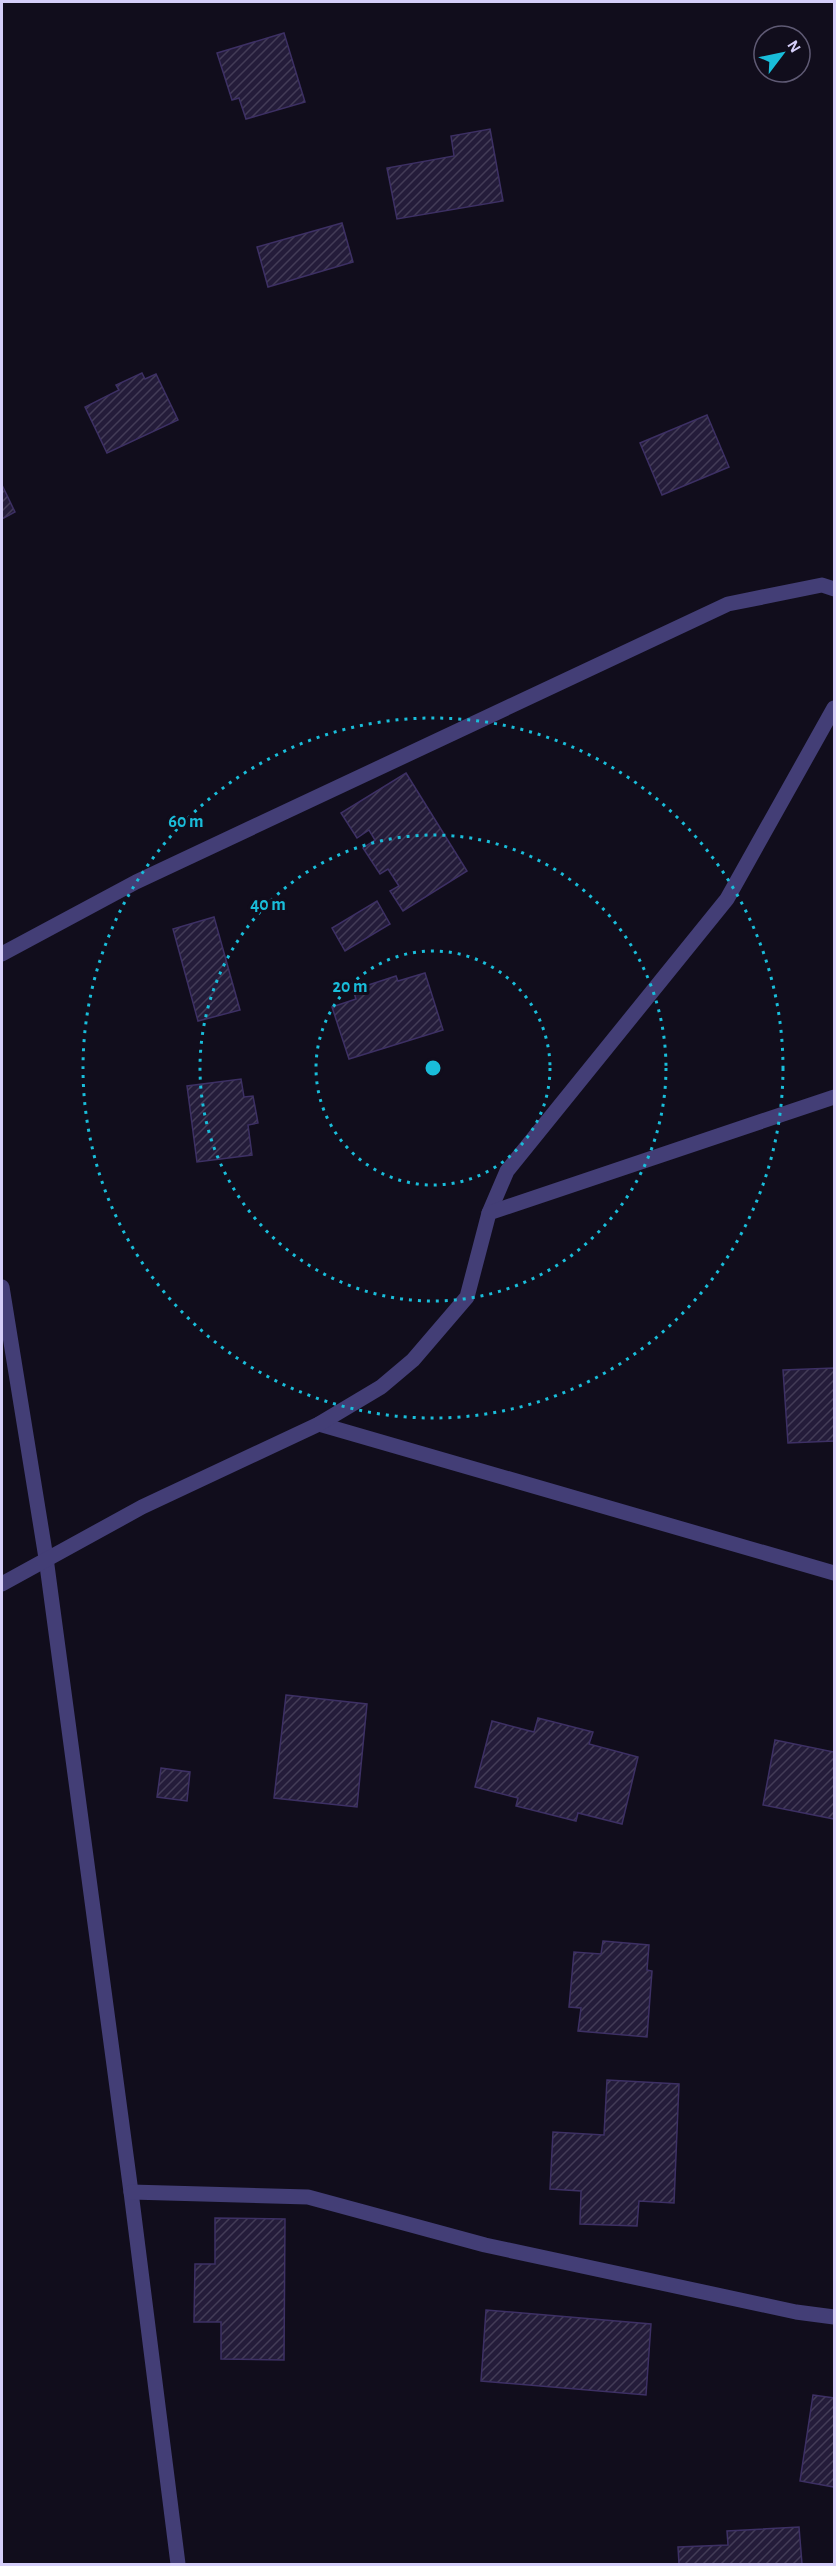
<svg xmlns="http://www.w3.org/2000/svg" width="836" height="2566" viewBox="0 0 836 2566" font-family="'Alegreya Sans',sans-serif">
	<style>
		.building { fill: url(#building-hatch); stroke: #3d3064; stroke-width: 1.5 }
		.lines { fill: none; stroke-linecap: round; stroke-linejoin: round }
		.minor { stroke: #433e76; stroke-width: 15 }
		.ring { fill: none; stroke: #19bdda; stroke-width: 3; stroke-dasharray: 3 6 }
		.centre { fill: #19bdda; stroke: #110d1c; stroke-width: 3 }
		.ring-label { font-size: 18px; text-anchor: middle; font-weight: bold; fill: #19bdda; stroke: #110d1c; stroke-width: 6; stroke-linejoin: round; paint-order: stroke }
	</style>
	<defs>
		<pattern id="building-hatch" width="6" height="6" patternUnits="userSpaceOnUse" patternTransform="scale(1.5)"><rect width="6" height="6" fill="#241c3a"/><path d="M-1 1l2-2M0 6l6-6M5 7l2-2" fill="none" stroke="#433c57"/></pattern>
	</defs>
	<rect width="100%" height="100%" fill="#110d1c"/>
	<g class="building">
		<polygon points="284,33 305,102 246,119 239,98 232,100 217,53"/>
		<polygon points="490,129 503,201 397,219 387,168 454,156 451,136"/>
		<polygon points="342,223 353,262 268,287 257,247"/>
		<polygon points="142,373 145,379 156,374 178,420 107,453 85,407 119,390 116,385"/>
		<polygon points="707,415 729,467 662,495 640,443"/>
		<polygon points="2,485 15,512 2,519"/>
		<polygon points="406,773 467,871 403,911 390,891 399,886 388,869 380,874 363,848 375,840 369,830 357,838 341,813"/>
		<polygon points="377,901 390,924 345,951 332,928"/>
		<polygon points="214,917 240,1010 198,1021 173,929"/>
		<polygon points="425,973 443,1030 349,1059 332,1007 356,999 353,990 396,976 398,981"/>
		<polygon points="241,1079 244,1097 253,1096 258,1123 248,1125 252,1155 197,1162 187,1086"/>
		<polygon points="834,1368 834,1441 788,1443 783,1370"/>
		<polygon points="286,1695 367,1704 357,1807 274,1798"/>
		<polygon points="538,1718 593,1732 589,1744 638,1757 622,1824 578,1813 576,1821 516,1806 518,1798 475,1787 492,1721 534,1732"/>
		<polygon points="775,1740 834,1752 834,1819 763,1805"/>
		<polygon points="161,1768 190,1772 187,1801 157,1797"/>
		<polygon points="603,1941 649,1945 647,1970 652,1971 647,2037 578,2031 581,2008 569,2007 574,1952 601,1954"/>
		<polygon points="607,2080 679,2084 674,2203 639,2201 637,2226 580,2224 581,2191 550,2189 553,2132 604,2135"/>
		<polygon points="215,2218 285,2219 284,2360 221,2359 221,2322 194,2322 195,2264 215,2264"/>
		<polygon points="486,2310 651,2324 646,2395 481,2381"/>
		<polygon points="813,2395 834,2398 834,2487 800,2481"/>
		<polygon points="799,2527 802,2564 679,2564 678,2547 728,2545 727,2531"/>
	</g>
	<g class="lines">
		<g class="minor">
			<polyline points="2,954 136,882 728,604 822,585 834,589"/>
			<polyline points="489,1213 507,1171 727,899 834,708"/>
			<polyline points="2,1287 46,1558 131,2192 178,2564"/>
			<polyline points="319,1424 834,1573"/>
			<polyline points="2,1584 142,1507 319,1424 381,1387 413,1360 467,1297 489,1213 834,1097"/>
			<polyline points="131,2192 308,2197 485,2245 796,2312 834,2317"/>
		</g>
	</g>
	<g class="ring">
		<circle cx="433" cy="1068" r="117"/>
		<circle cx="433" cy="1068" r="233"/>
		<circle cx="433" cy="1068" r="350"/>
	</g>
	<circle cx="433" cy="1068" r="9" class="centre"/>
	<g class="ring-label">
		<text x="186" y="827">60 m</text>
		<text x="268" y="910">40 m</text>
		<text x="350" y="992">20 m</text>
	</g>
	<rect width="836" height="2566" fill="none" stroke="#d5cef9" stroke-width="6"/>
	<g transform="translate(782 54) rotate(58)"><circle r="28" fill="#110d1c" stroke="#5f5a74" stroke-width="1.5"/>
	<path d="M0-4.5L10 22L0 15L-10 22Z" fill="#19bdda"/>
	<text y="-9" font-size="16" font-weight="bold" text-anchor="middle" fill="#d5cef9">N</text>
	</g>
</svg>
